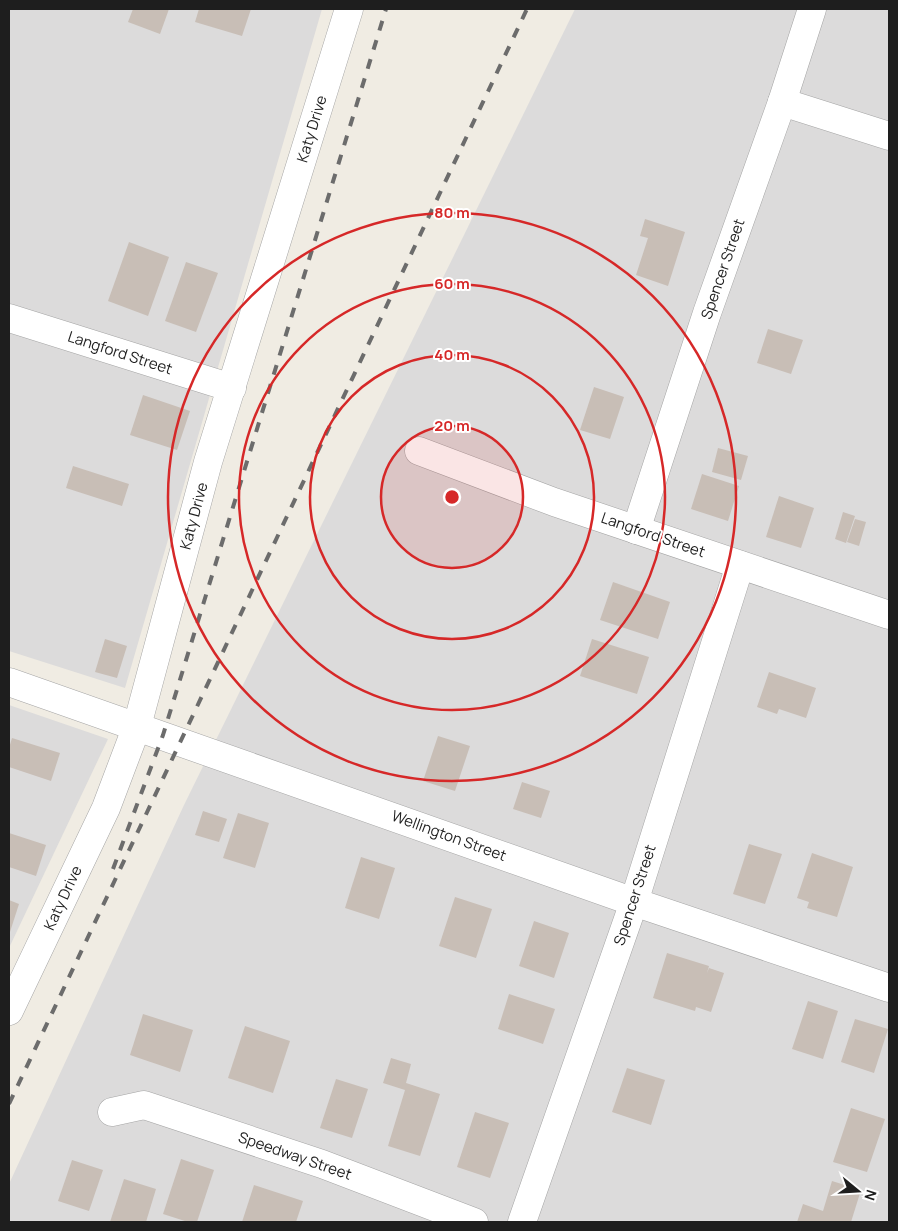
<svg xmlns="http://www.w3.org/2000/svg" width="898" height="1231" viewBox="0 0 898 1231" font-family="Manrope,sans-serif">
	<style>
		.residential { fill: #dcdbdb }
		.building { fill: #c8beb6 }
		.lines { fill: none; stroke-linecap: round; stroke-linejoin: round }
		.minor-casing { stroke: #a5a5a5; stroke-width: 29 }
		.tertiary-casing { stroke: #a5a5a5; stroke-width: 29 }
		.minor { stroke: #fff; stroke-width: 28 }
		.tertiary { stroke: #fff; stroke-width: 28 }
		.rail { stroke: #6c6c6c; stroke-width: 4; stroke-dasharray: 10 10; stroke-linecap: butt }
		.ring { fill: none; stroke: #d62828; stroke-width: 2.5 }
		.labels { text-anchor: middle; stroke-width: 4; stroke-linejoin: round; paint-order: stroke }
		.street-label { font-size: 15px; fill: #1e1e1e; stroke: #fff }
		.centre { fill: #d62828; stroke: #fff; stroke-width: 2.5 }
		.ring-label { font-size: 15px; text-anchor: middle; font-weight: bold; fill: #d62828; stroke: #fff; stroke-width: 4; stroke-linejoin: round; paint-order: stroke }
	</style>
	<rect width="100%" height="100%" fill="#f0ece3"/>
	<g class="residential">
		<polygon points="9,9 322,9 125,688 9,651"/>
		<polygon points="575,9 889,9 889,1222 9,1222 9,1184 184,805"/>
		<polygon points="9,705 108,739 9,948"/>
	</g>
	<g class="building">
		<polygon points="133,9 169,9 160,34 128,22"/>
		<polygon points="199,9 251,9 242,36 195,22"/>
		<polygon points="645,219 685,232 668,286 636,275 648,238 640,236"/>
		<polygon points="129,242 169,257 148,316 108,301"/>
		<polygon points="186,262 218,273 196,332 165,321"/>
		<polygon points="768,329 803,340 791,374 757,363"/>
		<polygon points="594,387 624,397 610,439 580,430"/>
		<polygon points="143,395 190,411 177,450 130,435"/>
		<polygon points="718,448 748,456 741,480 712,472"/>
		<polygon points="73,466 129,484 122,506 66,488"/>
		<polygon points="702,474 739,486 728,521 691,509"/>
		<polygon points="779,496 814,508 801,548 766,537"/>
		<polygon points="843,512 855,516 846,543 835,539"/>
		<polygon points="855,519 866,522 859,546 847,542"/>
		<polygon points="613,582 670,602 658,639 600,620"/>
		<polygon points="105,639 127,646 117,678 95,672"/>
		<polygon points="592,639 649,657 637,694 580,676"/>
		<polygon points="769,672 816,688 806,718 779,709 777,714 757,707"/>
		<polygon points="438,736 470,746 455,791 423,781"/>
		<polygon points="12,738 60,753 51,781 9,767 9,748"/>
		<polygon points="522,782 550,791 541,818 513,809"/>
		<polygon points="203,811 227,819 219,842 195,835"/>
		<polygon points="238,813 269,823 255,868 223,858"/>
		<polygon points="9,833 46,845 36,876 9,867"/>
		<polygon points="749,844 782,854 765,904 733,894"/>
		<polygon points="812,853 853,867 837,917 807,908 809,902 797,898"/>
		<polygon points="361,857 395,868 379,919 345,908"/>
		<polygon points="455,897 492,909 476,958 439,946"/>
		<polygon points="9,900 19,904 9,935"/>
		<polygon points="534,921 569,933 554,978 519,966"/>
		<polygon points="667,953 709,966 707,973 709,968 724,973 711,1012 696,1007 695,1011 653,998"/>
		<polygon points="509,994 555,1009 543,1044 498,1029"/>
		<polygon points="808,1001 838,1011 823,1059 792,1049"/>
		<polygon points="143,1014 193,1030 180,1072 130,1055"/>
		<polygon points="855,1019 888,1029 874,1073 841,1062"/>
		<polygon points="245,1026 290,1041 273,1093 228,1078"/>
		<polygon points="391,1058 411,1064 406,1083 440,1094 420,1156 388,1146 405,1090 383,1083"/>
		<polygon points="627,1068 665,1080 651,1125 612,1112"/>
		<polygon points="336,1079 368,1089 352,1138 320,1128"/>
		<polygon points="851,1108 885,1119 867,1172 833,1162"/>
		<polygon points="475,1112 509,1123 490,1178 457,1167"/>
		<polygon points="181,1159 214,1170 197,1222 188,1222 163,1214"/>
		<polygon points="72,1160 103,1170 89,1211 58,1201"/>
		<polygon points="124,1179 156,1189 146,1222 110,1222"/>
		<polygon points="832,1181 861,1190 851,1222 797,1222 803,1204 823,1211"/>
		<polygon points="254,1185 303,1201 296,1222 242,1222"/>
	</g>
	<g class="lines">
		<defs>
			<g id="minor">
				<polyline points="782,102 889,136"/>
				<polyline points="9,318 232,388"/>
				<polyline points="419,451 554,502 889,615"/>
				<polyline points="636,530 707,313 782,102 812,9"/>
				<polyline points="9,1011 106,808 137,726 208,462 349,9"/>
				<polyline points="112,1112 144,1105 322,1164 474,1222"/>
				<polyline points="522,1222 634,902 740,565"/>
			</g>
			<polyline id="tertiary" points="9,682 634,902 889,988"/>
		</defs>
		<use href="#minor" class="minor-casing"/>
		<use href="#tertiary" class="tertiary-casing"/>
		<use href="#minor" class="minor"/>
		<use href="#tertiary" class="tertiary"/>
		<g class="rail">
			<polyline points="113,869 163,735 386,9"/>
			<polyline points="9,1104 527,9"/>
		</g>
	</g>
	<circle cx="452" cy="497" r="71" fill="#d62828" fill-opacity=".12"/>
	<g class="ring">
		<circle cx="452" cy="497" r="71"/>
		<circle cx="452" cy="497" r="142"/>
		<circle cx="452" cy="497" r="213"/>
		<circle cx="452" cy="497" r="284"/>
	</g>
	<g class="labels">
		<g class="street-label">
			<text transform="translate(312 129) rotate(-73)" y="5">Katy Drive</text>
			<text transform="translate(723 269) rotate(-71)" y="5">Spencer Street</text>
			<text transform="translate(120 353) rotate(18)" y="5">Langford Street</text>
			<text transform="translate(194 516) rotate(-75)" y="5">Katy Drive</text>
			<text transform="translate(653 535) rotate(19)" y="5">Langford Street</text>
			<text transform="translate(449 836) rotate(20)" y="5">Wellington Street</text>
			<text transform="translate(635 895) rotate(-72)" y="5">Spencer Street</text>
			<text transform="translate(63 898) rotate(-65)" y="5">Katy Drive</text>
			<text transform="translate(295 1156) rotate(19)" y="5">Speedway Street</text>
		</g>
	</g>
	<circle cx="452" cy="497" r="8" class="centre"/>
	<g class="ring-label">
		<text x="452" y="218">80 m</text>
		<text x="452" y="289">60 m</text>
		<text x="452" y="360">40 m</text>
		<text x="452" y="431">20 m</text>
	</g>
	<rect width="898" height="1231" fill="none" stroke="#1e1e1e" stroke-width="20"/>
	<g transform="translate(858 1191) rotate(108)" stroke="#ffffff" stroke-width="4" paint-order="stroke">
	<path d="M0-4L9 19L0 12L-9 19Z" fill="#1e1e1e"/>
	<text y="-8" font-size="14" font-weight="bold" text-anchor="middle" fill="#1e1e1e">N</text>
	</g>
</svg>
